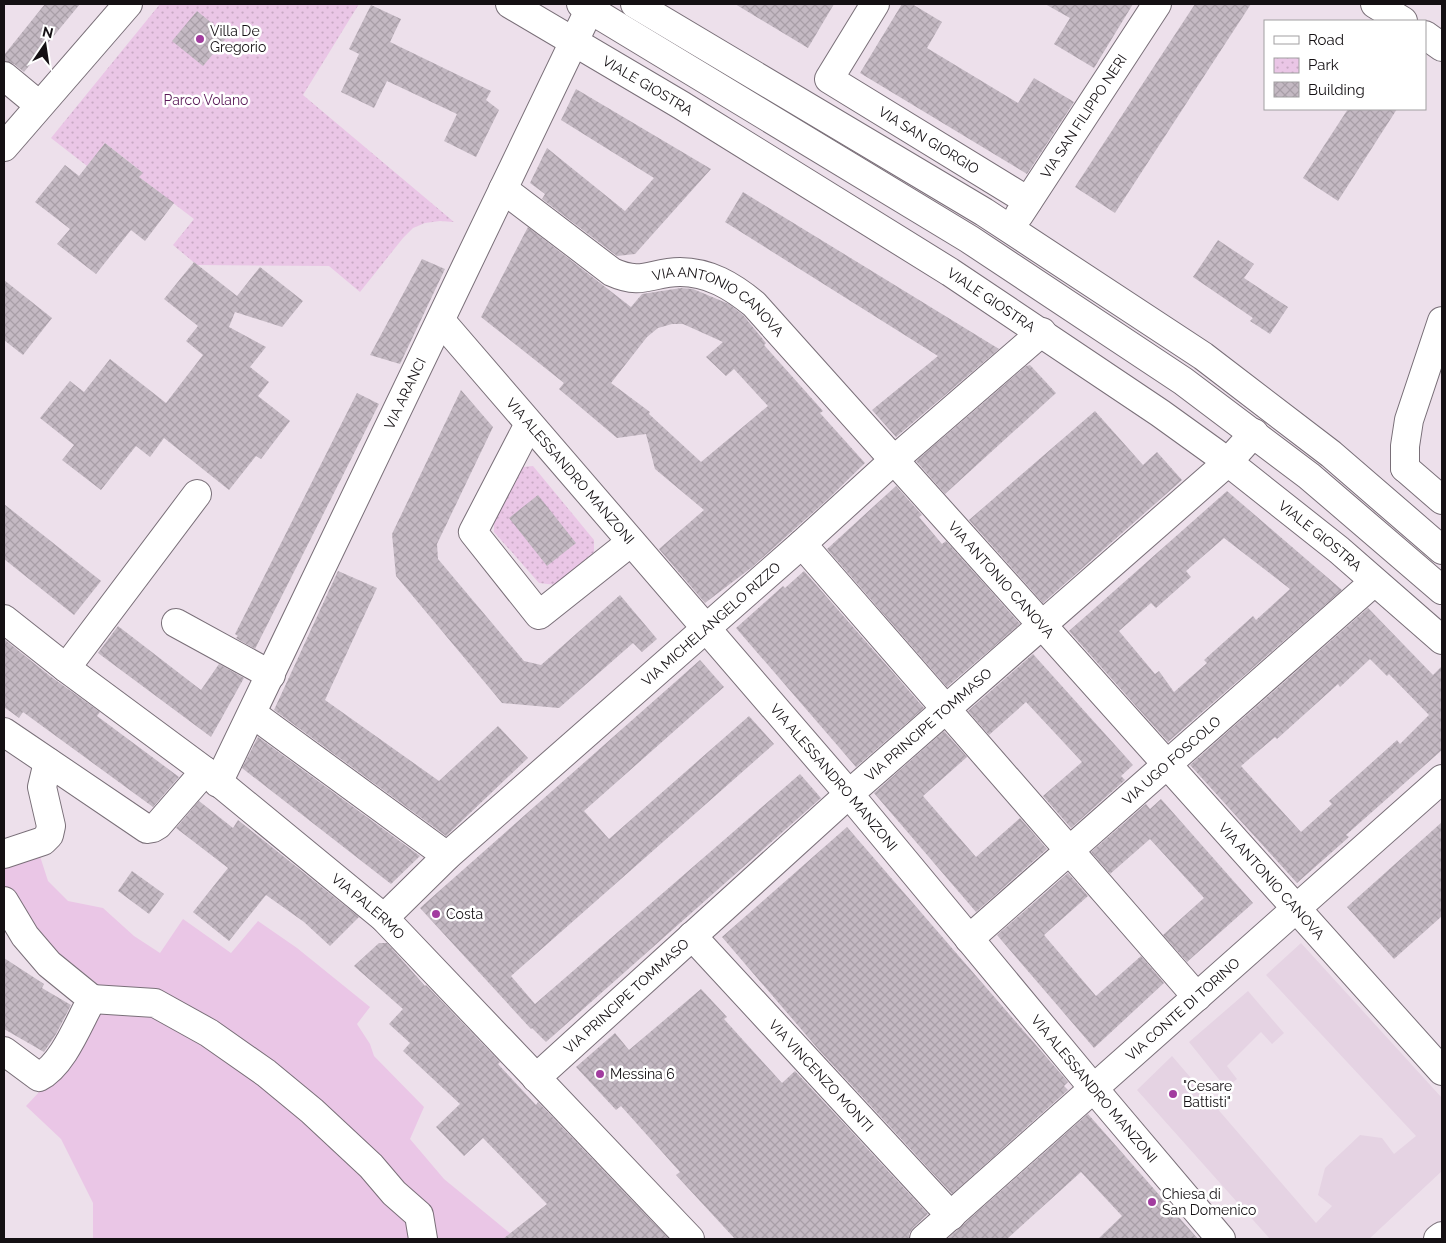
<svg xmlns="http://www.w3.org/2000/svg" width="1446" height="1243" viewBox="0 0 1446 1243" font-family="Raleway,sans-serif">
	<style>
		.built { fill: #e5d3e3 }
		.grass { fill: #eac6e6 }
		.park { fill: url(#park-dots) }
		.building { fill: url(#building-cross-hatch); fill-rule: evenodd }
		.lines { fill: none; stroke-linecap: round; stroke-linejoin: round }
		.minor-casing { stroke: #796f78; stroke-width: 30 }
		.major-casing { stroke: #796f78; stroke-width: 30 }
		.minor { stroke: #fff; stroke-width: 28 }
		.major { stroke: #fff; stroke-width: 28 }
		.poi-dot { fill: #a23c9f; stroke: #fff; stroke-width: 2 }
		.labels { text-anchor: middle; stroke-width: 5; stroke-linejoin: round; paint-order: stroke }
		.poi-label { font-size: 14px; fill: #141013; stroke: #fff; text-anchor: start }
		.street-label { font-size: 14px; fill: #141013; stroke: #fff }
		.park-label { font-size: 14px; fill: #5a1a58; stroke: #fff }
	</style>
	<defs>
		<pattern id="park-dots" width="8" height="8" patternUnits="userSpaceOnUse" patternTransform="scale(1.25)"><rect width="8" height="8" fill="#eac6e6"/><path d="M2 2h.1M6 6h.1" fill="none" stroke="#c8a9c4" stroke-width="1.8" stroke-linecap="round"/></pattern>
		<pattern id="building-cross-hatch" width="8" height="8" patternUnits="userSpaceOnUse" patternTransform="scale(1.25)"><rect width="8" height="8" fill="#c4b9c3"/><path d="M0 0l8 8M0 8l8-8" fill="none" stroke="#a89ea7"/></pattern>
	</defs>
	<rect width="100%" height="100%" fill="#ede0eb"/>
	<g class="built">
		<polygon points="1301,943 1442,1098 1442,1171 1369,1239 1270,1239 1137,1090 1172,1056 1316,1223 1332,1206 1318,1195 1325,1168 1360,1135 1382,1138 1394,1154 1416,1136 1266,975"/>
		<polygon points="1248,991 1284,1033 1272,1044 1261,1032 1227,1066 1237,1079 1226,1088 1189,1042"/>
	</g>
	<polygon class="grass" points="38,850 48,881 68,901 103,908 134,936 160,953 183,919 231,953 258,921 297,948 370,1007 357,1024 370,1044 374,1056 424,1107 410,1139 444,1179 517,1239 93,1239 93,1203 61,1139 26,1106 72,1057 109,993 28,929 4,891 4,861"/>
	<g class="park">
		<polygon points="160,4 359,4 303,95 454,222 440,221 425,223 413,228 403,238 360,292 329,266 197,265 173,245 194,219 139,177 142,172 105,143 87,166 51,138"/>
		<polygon points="533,466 594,540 594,552 556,585 539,583 494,532 494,518 523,467"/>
	</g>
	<g class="building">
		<polygon points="45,4 80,4 24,72 14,64 4,61 4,55"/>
		<polygon points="735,4 834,4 808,48"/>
		<polygon points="902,4 912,4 942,22 927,48 1018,103 1034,78 1074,102 1027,174 860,73"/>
		<polygon points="1045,4 1133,4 1094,68 1054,44 1070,18"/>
		<polygon points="1195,4 1251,4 1115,213 1075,187"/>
		<polygon points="371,5 401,19 390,42 491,91 486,100 499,110 476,157 444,141 457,114 387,81 374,108 341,92 359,54 349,49"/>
		<polygon points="197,11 228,36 203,66 172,41"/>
		<polygon points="576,89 711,169 635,254 617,256 542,199 545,194 530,183 547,148 625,211 654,178 561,120"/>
		<polygon points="1348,109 1397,109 1338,201 1303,178"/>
		<polygon points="105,143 143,173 139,177 174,203 145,241 131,230 96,274 57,244 70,229 35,202 65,165 79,176"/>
		<polygon points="743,192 999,349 896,437 872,410 938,356 725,222"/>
		<path d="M 528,227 L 631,307 L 642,294 L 681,288 L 693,289 L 729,304 L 743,315 L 766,343 L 764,345 L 823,411 L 820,413 L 865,463 L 827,500 L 751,568 L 705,603 L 659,549 L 704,510 L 655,469 L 646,434 L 617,438 L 559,389 L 564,383 L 481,317 ZM 672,324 L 683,324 L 723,342 L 706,357 L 726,376 L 734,369 L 768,406 L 701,462 L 649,414 L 650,412 L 611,383 L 647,337 L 658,328 Z"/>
		<polygon points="1218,240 1254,264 1244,278 1288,307 1270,334 1250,321 1253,318 1193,277"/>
		<polygon points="422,259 445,269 400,364 370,355"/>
		<polygon points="194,262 237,296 260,267 303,301 282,327 235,312 229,327 266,347 250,367 269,382 258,396 290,421 261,459 256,456 229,490 164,438 150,457 136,446 101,490 62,460 74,445 40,418 70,381 84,392 110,359 166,403 203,355 186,341 198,326 164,299"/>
		<polygon points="4,280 52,318 23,355 4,340"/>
		<polygon points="1030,365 1056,393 945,494 916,461 1026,366"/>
		<polygon points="461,390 493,427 437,544 438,559 524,661 541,665 620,595 657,639 642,652 633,643 559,708 502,703 396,576 392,534"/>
		<polygon points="357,393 379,404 255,649 236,638 238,636 235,634"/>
		<polygon points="1095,411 1143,465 1157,452 1182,480 1043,603 969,520"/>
		<polygon points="896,486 922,515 919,517 942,544 946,541 1020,624 947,687 827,549"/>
		<path d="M 1227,491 L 1342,590 L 1168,742 L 1069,631 ZM 1224,538 L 1290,589 L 1256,620 L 1253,616 L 1204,660 L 1207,663 L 1174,692 L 1159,671 L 1155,674 L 1119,631 L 1151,603 L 1156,608 L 1191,577 L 1186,571 Z"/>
		<polygon points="538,495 576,543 547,566 509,518"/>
		<polygon points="4,504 101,581 74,615 4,559"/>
		<polygon points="338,571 377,588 325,700 439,781 498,726 528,758 446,836 274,710"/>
		<polygon points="804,571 924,708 856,767 736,628 783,586 785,588"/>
		<path d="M 1368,608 L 1433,675 L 1442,666 L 1442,750 L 1346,835 L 1349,837 L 1297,883 L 1190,765 ZM 1370,659 L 1387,676 L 1389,674 L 1429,715 L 1400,744 L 1397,740 L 1329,801 L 1332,804 L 1301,832 L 1241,766 L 1275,737 L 1277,739 L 1338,684 L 1340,687 Z"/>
		<polygon points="118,626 201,690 219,664 244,678 211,737 98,653"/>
		<polygon points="4,639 50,676 100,712 97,716 179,777 153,807 23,712 19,718 4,707"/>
		<polygon points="1033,654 1133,765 1121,776 1125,780 1071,828 1043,796 1082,762 1026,702 989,735 968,711"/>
		<polygon points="700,660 724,687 584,811 609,839 749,716 774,744 511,976 535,1004 800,774 821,798 546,1042 532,1028 531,1029 420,908"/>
		<polygon points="944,731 967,757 923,796 976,857 1020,818 1047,849 976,912 874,793"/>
		<polygon points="258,737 420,856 391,884 242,768"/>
		<polygon points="1161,799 1253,903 1187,962 1163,935 1204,898 1150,839 1110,874 1091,852 1146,804 1150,809"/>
		<polygon points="199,801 233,828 238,820 359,917 330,946 304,922 266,895 229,941 193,912 228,868 176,828"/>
		<polygon points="1442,822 1442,916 1394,959 1347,907"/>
		<polygon points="847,827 1068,1082 1064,1086 1068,1090 952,1194 819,1050 722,937"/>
		<polygon points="132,871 164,894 149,914 118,891"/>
		<polygon points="1068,873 1088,896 1044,935 1096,996 1141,956 1164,983 1094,1048 997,935"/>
		<polygon points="379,943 387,943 425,986 426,985 500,1062 498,1064 536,1105 538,1102 669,1239 503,1239 547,1204 483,1138 464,1156 436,1127 460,1104 403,1051 410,1043 389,1024 403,1009 354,966"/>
		<polygon points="4,958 44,984 42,988 71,1005 56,1034 44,1052 4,1029"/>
		<polygon points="701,989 727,1017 724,1019 782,1083 795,1071 928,1214 913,1228 909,1234 909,1239 735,1239 676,1175 680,1172 621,1106 616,1110 576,1067 615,1033 629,1050"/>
		<polygon points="1088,1114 1198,1239 1098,1239 1122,1216 1081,1172 1007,1239 947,1239"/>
	</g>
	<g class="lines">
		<defs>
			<g id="minor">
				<path id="s1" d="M 510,4 L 681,105 L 950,272 L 1160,413 L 1228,462 L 1339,550 L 1442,640"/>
				<path id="s2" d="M 875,4 L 829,79 L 1028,201"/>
				<polyline points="1375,4 1403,21"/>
				<polyline points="1425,35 1442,47"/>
				<polyline points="4,76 39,105"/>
				<polyline points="4,147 128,4"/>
				<path id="s3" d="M 503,189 L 612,272 C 643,286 651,272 680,272 C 709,272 732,286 754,304 L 1442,1071"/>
				<path id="s4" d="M 1019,215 L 1157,4"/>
				<path id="s5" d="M 441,321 L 849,794 L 1094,1089 L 1221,1239"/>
				<polyline points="529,424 473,532 539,615 631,542"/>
				<polyline points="1405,468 1405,446 1409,420 1442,321"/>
				<polyline points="1405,468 1442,500"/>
				<polyline points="802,544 1197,997"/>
				<path id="s6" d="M 4,619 L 66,668 L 205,771 L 384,918 L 690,1239"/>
				<polyline points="176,623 271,675"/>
				<polyline points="66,668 197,494"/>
				<polyline points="253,714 447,856"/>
				<polyline points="4,732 147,829 153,828 158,825 205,771"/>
				<path id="s7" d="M 218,783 L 592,4"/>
				<polyline points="4,854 43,841 49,835 51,826 42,787 48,762"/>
				<path d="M 4,901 L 25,936 L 49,964 L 92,999 C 79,1022 63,1065 39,1077 L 4,1051"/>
				<path id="s8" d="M 384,918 L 447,856 L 802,544 L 894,460 L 1042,332"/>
				<path id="s9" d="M 692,936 L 951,1216"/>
				<path id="s10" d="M 969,939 L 1374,582"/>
				<polyline points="92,999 155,1003 209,1033 266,1073 312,1111 371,1166 394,1193 419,1215 423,1239"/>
				<path id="s11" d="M 536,1078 L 849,794 L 1228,462 L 1254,433"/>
				<path id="s12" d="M 924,1239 L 1442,779"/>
			</g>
			<g id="major">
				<polyline points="581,4 969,239 1183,381 1309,476 1442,590"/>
				<polyline points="635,4 984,212 1203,356 1331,454 1442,550"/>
				<polyline points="1438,1239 1442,1236"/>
			</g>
		</defs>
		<use href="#minor" class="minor-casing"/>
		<use href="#major" class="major-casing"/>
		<use href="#minor" class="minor"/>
		<use href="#major" class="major"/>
	</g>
	<g class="poi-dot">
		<circle cx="200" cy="39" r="5"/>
		<circle cx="436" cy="914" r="5"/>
		<circle cx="600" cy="1074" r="5"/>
		<circle cx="1173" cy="1094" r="5"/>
		<circle cx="1152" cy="1202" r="5"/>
	</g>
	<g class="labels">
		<g class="poi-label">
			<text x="210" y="36">Villa De<tspan x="210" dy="16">Gregorio</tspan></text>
			<text x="446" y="919">Costa</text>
			<text x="610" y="1079">Messina 6</text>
			<text x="1183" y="1091">"Cesare<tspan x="1183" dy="16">Battisti"</tspan></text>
			<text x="1162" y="1199">Chiesa di<tspan x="1162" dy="16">San Domenico</tspan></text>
		</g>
		<g class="street-label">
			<text dy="5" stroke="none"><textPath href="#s1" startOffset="160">VIALE GIOSTRA</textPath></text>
			<text dy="5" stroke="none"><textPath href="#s4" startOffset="118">VIA SAN FILIPPO NERI</textPath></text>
			<text dy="5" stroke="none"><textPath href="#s2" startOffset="205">VIA SAN GIORGIO</textPath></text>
			<text dy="5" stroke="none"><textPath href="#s1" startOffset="565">VIALE GIOSTRA</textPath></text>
			<text dy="5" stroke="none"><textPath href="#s3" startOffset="254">VIA ANTONIO CANOVA</textPath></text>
			<text dy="5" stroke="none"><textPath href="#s7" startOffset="432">VIA ARANCI</textPath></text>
			<text dy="5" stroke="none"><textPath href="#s5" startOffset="198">VIA ALESSANDRO MANZONI</textPath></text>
			<text dy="5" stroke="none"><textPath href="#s1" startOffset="970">VIALE GIOSTRA</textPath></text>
			<text dy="5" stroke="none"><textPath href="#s3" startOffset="659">VIA ANTONIO CANOVA</textPath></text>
			<text dy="5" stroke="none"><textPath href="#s8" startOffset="440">VIA MICHELANGELO RIZZO</textPath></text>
			<text dy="5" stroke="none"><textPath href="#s11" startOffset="528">VIA PRINCIPE TOMMASO</textPath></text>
			<text dy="5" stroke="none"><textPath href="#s10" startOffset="270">VIA UGO FOSCOLO</textPath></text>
			<text dy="5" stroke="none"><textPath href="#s5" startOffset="602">VIA ALESSANDRO MANZONI</textPath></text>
			<text dy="5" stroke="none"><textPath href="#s3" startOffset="1064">VIA ANTONIO CANOVA</textPath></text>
			<text dy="5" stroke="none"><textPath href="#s6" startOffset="464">VIA PALERMO</textPath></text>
			<text dy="5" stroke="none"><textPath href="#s11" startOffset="122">VIA PRINCIPE TOMMASO</textPath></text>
			<text dy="5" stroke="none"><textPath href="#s12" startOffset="346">VIA CONTE DI TORINO</textPath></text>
			<text dy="5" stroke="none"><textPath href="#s9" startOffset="190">VIA VINCENZO MONTI</textPath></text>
			<text dy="5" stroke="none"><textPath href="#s5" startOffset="1008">VIA ALESSANDRO MANZONI</textPath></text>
		</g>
		<g class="park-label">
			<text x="206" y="105">Parco Volano</text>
		</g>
	</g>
	<rect width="1446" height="1243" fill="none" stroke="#141013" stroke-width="10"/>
	<rect x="1264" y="20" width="162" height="90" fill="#ffffff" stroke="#a19fa1"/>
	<rect x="1274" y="36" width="25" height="8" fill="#ffffff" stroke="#a19fa1"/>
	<text x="1308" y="45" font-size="15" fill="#141013">Road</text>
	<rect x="1274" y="58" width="25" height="15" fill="url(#park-dots)" stroke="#a19fa1"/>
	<text x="1308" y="70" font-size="15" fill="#141013">Park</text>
	<rect x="1274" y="82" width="25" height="15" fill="url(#building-cross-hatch)" stroke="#a19fa1"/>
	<text x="1308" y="95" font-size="15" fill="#141013">Building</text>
	<g transform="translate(45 45) rotate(13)" stroke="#ffffff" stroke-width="4" paint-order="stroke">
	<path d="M0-4L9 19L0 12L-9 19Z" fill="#141013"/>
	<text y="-8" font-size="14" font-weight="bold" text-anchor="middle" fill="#141013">N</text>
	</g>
</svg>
